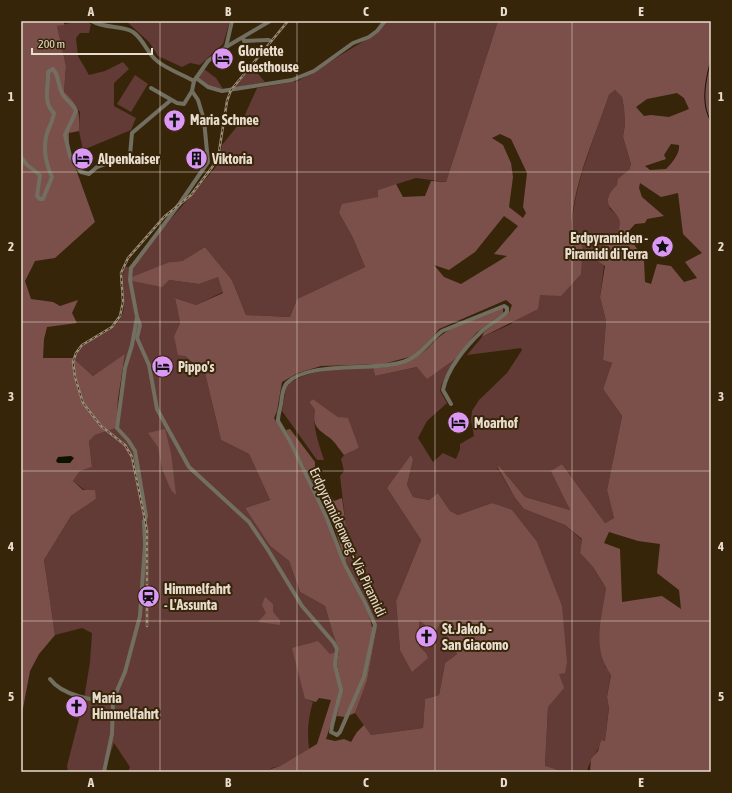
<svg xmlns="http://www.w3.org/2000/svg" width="732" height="793" viewBox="0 0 732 793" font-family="'Asap Condensed',sans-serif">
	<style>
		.green { fill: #623a36 }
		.forest { fill: #7b504b; fill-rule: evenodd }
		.water { fill: #0d1100 }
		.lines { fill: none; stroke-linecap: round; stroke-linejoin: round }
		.stream { stroke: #0d1100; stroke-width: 1 }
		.minor { stroke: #726e60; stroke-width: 4 }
		.rail-casing { stroke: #998b76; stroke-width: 2.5 }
		.rail { stroke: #37250a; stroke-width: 1; stroke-dasharray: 3; stroke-linecap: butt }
		.grid { fill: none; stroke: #e8dccd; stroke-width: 1; stroke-opacity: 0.55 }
		.labels { text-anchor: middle; stroke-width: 4; stroke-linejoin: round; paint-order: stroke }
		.poi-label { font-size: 14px; font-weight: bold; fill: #e8dccd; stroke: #37250a; text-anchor: start }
		.street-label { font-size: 14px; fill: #e8dccd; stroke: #37250a }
		.neatline { fill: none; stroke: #e8dccd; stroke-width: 1.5 }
		.grid-label { font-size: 13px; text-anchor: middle; font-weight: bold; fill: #e8dccd }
	</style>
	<rect width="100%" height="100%" fill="#37250a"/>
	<g class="green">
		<polygon points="78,21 85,21 91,24 89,33 80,33 76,38 78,56 89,75 105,71 123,62 129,69 114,83 114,106 136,118 131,130 83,150 79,131 80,112 64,92 66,66 57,26"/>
		<polygon points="126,21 229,21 229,24 223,44 200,65 190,63 182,67 158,56 149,42"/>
		<path d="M 386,21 L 498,21 L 446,182 L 416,178 L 378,190 L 378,197 L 339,213 L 353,238 L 365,267 L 297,299 L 290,317 L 246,315 L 232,280 L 205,247 L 182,261 L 170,262 L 169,280 L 199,284 L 218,276 L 223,292 L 196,305 L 175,298 L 180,323 L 174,336 L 185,356 L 205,373 L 221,440 L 249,454 L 270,500 L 245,508 L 270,546 L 289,561 L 300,592 L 325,606 L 333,634 L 339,650 L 330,655 L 305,699 L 313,702 C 308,718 307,732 309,749 L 280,766 L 271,768 L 271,772 L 128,772 L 130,767 L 114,743 L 104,772 L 68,772 L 67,766 L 84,699 L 90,662 L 92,633 L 82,628 L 55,635 L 44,560 L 71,516 L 96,499 L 73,481 L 80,471 L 92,467 L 89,441 L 95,435 L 116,428 L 125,355 L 93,376 L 75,360 C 82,335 104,340 118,322 C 131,306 118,285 125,267 L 129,267 L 215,168 L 220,157 L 222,145 L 243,119 L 257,88 L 298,81 L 377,33 Z"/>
		<polygon points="252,67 265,82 234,88"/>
		<polygon points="204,69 216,78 223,89 209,86 197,78"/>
		<polygon points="135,75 148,84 131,112 117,104"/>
		<path d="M 615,90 L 622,97 L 624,108 L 625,124 L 623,137 L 631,164 L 629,170 L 608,197 L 610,209 L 619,217 L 621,224 L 617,236 L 607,242 L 600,297 L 606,321 L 603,360 L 612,363 L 603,389 L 622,416 L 607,490 L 614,518 L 605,523 L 562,464 L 552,471 L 570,510 L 525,497 L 500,467 L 497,467 L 515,498 L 524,509 L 565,525 L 582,540 L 580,553 L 593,567 L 606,588 L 603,613 L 605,666 L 611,674 L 607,697 L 609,707 L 605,741 L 601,740 C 599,753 589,759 587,772 L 559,772 L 558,770 L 545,767 L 548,706 L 554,699 L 492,503 L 458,515 L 450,511 L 438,493 L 429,500 L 413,497 L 407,485 L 413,460 L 387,488 L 421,540 L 396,601 L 400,650 L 426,653 L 419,646 L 419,619 L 432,631 L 425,646 L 428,648 L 440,622 L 457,654 L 445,663 L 439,695 L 425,699 L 423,728 L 371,735 L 355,713 L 367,681 L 377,627 L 367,601 L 345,561 L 347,558 L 340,530 L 346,526 L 340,476 L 344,471 L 341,459 L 344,455 L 359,448 L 338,417 L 313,399 L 309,402 L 315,410 C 312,426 319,444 324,460 L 317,460 L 282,411 L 286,387 C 304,367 348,369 373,367 L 375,376 L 455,359 L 442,383 L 440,391 L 447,403 L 427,421 L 418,438 L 433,462 L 443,453 L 456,459 L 460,449 L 460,444 L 474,436 L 471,420 L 472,411 L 479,400 L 507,373 L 522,350 L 521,348 L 467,355 L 482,337 L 511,324 L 540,295 L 583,232 L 571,241 C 571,189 593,143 609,95 Z"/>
	</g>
	<g class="forest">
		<path d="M 21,21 L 64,21 L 64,25 L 57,26 L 66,66 L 64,92 C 79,106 80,111 79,131 L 69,133 L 69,150 L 95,222 L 55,258 L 35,261 L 25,281 L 31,299 L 53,302 L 60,306 L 78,300 L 72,313 L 77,323 L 47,327 L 44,339 L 43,358 L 73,358 L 93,376 L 125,354 L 118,399 L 116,428 L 95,435 L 89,441 L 92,467 L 80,471 L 73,481 L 83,490 L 95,490 L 96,499 L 71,516 L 44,560 L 55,635 L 39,654 L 30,671 L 21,719 Z"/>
		<path d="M 498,21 L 711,21 L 711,772 L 590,772 L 591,759 L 598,751 L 601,740 L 605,741 L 609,708 L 607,697 L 611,675 C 591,647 602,619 606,588 L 593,567 L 580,553 L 582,539 L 565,525 L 524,509 L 515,498 L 497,466 L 500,467 L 525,497 L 570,510 L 551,471 L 562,464 L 605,523 L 614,518 L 607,490 L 622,416 L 603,389 L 612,363 L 603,360 L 606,321 L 600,297 L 605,266 L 597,260 L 607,242 L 617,236 C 617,232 620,228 620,224 C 622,211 594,207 617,185 L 618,179 L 629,170 L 631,164 L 623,137 L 625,124 L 624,108 L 622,97 L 615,90 L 609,95 C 593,143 570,189 571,240 L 583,232 L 581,274 L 561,296 L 540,295 L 538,309 L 482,337 L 484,332 L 509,313 L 512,305 L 506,300 L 439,329 L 424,348 L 413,356 L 383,364 L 321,366 L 298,373 L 282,382 L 277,411 L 274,418 L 289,442 L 329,525 C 336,554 353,577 365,604 C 368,611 370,619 372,627 L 377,627 L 367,681 L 355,713 L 345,717 L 337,716 L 342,690 L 337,664 L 339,650 L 333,634 L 325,606 L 300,592 L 289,561 L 270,546 L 245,508 L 270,500 L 249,454 L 221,440 L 205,373 L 185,356 L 178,355 L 174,336 L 180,323 L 175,298 L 196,305 L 223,293 L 218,277 L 199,284 L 169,280 L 162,287 L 132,281 L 132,277 L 170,262 L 182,261 L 205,247 L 232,280 L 246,315 L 290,317 L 297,299 L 365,267 L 353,238 L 339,213 L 342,204 L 378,197 L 378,190 L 396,184 L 403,197 L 425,196 L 431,181 L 446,182 ZM 677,93 L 684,98 L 689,109 L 669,117 L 651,115 L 644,116 L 636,107 L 647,99 ZM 500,134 L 511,139 L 527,173 L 523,207 L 526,213 L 523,218 L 509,207 L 513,177 L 511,163 L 503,145 L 492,138 ZM 671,144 L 679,145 C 680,154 672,163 666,169 L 650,170 L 645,166 L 666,159 L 664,155 ZM 640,183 L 661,197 L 678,193 L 683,234 L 702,253 L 685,262 L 697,278 L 684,282 L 671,266 L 657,264 L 651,284 L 645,282 L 644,260 L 627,233 L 635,224 L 645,223 L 647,219 L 664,216 L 642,197 L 639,188 ZM 504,216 L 518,226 L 494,254 L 507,256 L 461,284 L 444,277 L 434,265 L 449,270 L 475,252 ZM 609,532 L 638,541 L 660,544 L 657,573 L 679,590 L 681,609 L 662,596 L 622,602 L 620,549 L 604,543 Z"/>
		<path d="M 502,308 L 503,309 L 503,313 L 476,333 L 455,359 L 427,379 L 417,367 L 375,376 L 373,367 C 392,369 413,362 427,349 C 432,344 437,338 443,334 C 459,322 482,315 502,308 Z"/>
		<path d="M 313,399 L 338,417 L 348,418 L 359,448 L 344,455 C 340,450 335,442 330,438 C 318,429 312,427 315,410 L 309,402 Z"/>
		<polygon points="165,429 171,453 176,495 171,490 162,469 158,447 148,433"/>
		<polygon points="290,429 315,462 315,469 334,501 342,498 346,526 340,530 347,558 345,561 333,523 286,430"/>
		<polygon points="411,455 413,460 407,485 413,497 429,500 438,493 450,511 458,515 492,503 512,510 537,542 562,606 567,662 565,673 559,674 564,688 548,707 545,766 558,770 559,772 271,772 271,769 280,766 317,744 331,700 319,698 316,702 305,699 292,648 318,641 330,654 336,652 339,690 337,705 326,739 335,741 344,739 351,742 357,732 364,725 371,735 423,728 425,699 439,695 445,663 457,654 440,623 428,648 425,646 432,631 419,620 419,646 426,653 428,658 412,672 400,650 396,601 421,540 387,488"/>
		<polygon points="265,597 273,604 273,612 280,620 280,625 258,622 266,613 262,605"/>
	</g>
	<polygon class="water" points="71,456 74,458 70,463 58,463 56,461 58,457"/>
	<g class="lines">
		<g class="stream">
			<path d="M 711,60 C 706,78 700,104 711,121"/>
			<polyline points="711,685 711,693"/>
		</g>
		<g class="minor">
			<path d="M 92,21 C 104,29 124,25 133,32 C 143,39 146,50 154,58 C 163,68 182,74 194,81"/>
			<polyline points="243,38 244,41 269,40"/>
			<polyline points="226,47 232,21"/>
			<polyline points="196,78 208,87 222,91 292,80 314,71 353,43 369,37 377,31 385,21"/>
			<polyline points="151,88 177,103 184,104 192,91 194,81 208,61 226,47 270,21"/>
			<path d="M 192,91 L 198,100 L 204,120 L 208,162 L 180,203 L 131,268 L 130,280 L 137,317 L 140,325 L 137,338 L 149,365 L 157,409 L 189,467 L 249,522 L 268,550 L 302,606 L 334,643 L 337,649 L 335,665 L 341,690 L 332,726 L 331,732 L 337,735 L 340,732 L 364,677 L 375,625 L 365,602 L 345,565 L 326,516 L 290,441 L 278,421 C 278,415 280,410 281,404 C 282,398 282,388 287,383 C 308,361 370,371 399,363 C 420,358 427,343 442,331 L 504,306 L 507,308 L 507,312 C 500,319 490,324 482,331 C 466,346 447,369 443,390 L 451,404"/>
			<path d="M 21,157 L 27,165 L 40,175 L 37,196 L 40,199 L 43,199 L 52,177 C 45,162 42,147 48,130 C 51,124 53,120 54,113 C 42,102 49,86 48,72 L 53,69 C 59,75 58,86 62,93 C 65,100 73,103 76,111 L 65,135 L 70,156 L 81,172 L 89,174 L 97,167 L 130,155 L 132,133 L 171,100"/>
			<path d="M 50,679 C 62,695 93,702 113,700"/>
			<polyline points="104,772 112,734 113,700 125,672 140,616 145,545 144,522 146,516 135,451 128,440 117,428 125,368 132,345 137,317"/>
		</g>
		<defs>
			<polyline id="rail" points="147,626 147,530 132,457 125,445 101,426 83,403 75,377 73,362 76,353 82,345 112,327 120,316 123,302 121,273 128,258 164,217 191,195 213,166 219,152 227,101 231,90 288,21"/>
		</defs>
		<use href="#rail" class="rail-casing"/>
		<use href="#rail" class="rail"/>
	</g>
	<path class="grid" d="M 160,21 L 160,772M 297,21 L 297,772M 435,21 L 435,772M 572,21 L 572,772M 21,172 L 711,172M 21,322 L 711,322M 21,471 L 711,471M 21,621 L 711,621"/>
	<defs>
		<symbol id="hotel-disc" viewBox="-11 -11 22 22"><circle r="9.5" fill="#db99f5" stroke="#37250a"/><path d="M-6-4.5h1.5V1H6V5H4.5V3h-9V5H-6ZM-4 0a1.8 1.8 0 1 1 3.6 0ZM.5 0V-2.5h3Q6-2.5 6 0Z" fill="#111"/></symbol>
		<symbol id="church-disc" viewBox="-11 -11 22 22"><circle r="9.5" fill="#db99f5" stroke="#37250a"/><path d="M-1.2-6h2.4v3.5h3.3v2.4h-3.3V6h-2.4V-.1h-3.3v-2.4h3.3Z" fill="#111"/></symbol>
		<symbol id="building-disc" viewBox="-11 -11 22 22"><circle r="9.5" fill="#db99f5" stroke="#37250a"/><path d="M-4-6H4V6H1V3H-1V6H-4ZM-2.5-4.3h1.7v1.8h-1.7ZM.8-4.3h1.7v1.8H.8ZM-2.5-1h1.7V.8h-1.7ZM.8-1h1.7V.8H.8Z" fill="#111"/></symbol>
		<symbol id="sight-disc" viewBox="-11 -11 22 22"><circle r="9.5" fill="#db99f5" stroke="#37250a"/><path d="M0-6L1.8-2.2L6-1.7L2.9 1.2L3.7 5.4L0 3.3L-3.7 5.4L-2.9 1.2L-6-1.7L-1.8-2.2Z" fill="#111"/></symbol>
		<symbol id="station-disc" viewBox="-11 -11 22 22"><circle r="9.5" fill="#db99f5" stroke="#37250a"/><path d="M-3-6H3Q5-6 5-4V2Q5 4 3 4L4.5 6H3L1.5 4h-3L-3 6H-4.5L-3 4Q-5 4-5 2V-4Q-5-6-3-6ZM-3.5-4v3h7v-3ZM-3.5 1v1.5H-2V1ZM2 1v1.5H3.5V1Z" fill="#111"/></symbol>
	</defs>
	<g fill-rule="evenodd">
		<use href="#hotel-disc" x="210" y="46" width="25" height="25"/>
		<use href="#church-disc" x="162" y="108" width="25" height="25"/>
		<use href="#hotel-disc" x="70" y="146" width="25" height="25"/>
		<use href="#building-disc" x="184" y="146" width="25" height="25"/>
		<use href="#sight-disc" x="650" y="234" width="25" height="25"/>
		<use href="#hotel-disc" x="150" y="354" width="25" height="25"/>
		<use href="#hotel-disc" x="446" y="410" width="25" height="25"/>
		<use href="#station-disc" x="136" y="584" width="25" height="25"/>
		<use href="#church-disc" x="414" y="624" width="25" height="25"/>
		<use href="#church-disc" x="64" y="694" width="25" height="25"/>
	</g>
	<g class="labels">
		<g class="poi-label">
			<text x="238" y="56">Gloriette<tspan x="238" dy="16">Guesthouse</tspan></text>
			<text x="190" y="125">Maria Schnee</text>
			<text x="98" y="164">Alpenkaiser</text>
			<text x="212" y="164">Viktoria</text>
			<text x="648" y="243" text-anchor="end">Erdpyramiden -<tspan x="648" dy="16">Piramidi di Terra</tspan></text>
			<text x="178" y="372">Pippo's</text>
			<text x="474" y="428">Moarhof</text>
			<text x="164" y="594">Himmelfahrt<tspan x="164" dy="16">- L'Assunta</tspan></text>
			<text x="442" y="634">St. Jakob -<tspan x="442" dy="16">San Giacomo</tspan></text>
			<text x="92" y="703">Maria<tspan x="92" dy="16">Himmelfahrt</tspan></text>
		</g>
		<g class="street-label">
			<text transform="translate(348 542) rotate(65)" y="5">Erdpyramidenweg - Via Piramidi</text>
		</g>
	</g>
	<rect width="732" height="793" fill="none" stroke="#37250a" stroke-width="44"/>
	<path d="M32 48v6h120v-6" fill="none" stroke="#e8dccd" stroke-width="2"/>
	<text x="38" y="48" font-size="12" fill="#e8dccd" stroke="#37250a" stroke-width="3" paint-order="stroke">200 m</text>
	<rect x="22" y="22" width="688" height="749" class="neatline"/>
	<g class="grid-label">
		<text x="91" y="16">A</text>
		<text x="228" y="16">B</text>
		<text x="366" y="16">C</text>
		<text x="504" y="16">D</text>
		<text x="641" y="16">E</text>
		<text x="11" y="101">1</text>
		<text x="721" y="101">1</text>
		<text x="11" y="251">2</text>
		<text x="721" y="251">2</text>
		<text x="11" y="401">3</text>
		<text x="721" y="401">3</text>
		<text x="11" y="551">4</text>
		<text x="721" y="551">4</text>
		<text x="11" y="701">5</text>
		<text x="721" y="701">5</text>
		<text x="91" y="787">A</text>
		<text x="228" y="787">B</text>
		<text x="366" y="787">C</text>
		<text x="504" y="787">D</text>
		<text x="641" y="787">E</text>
	</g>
</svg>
